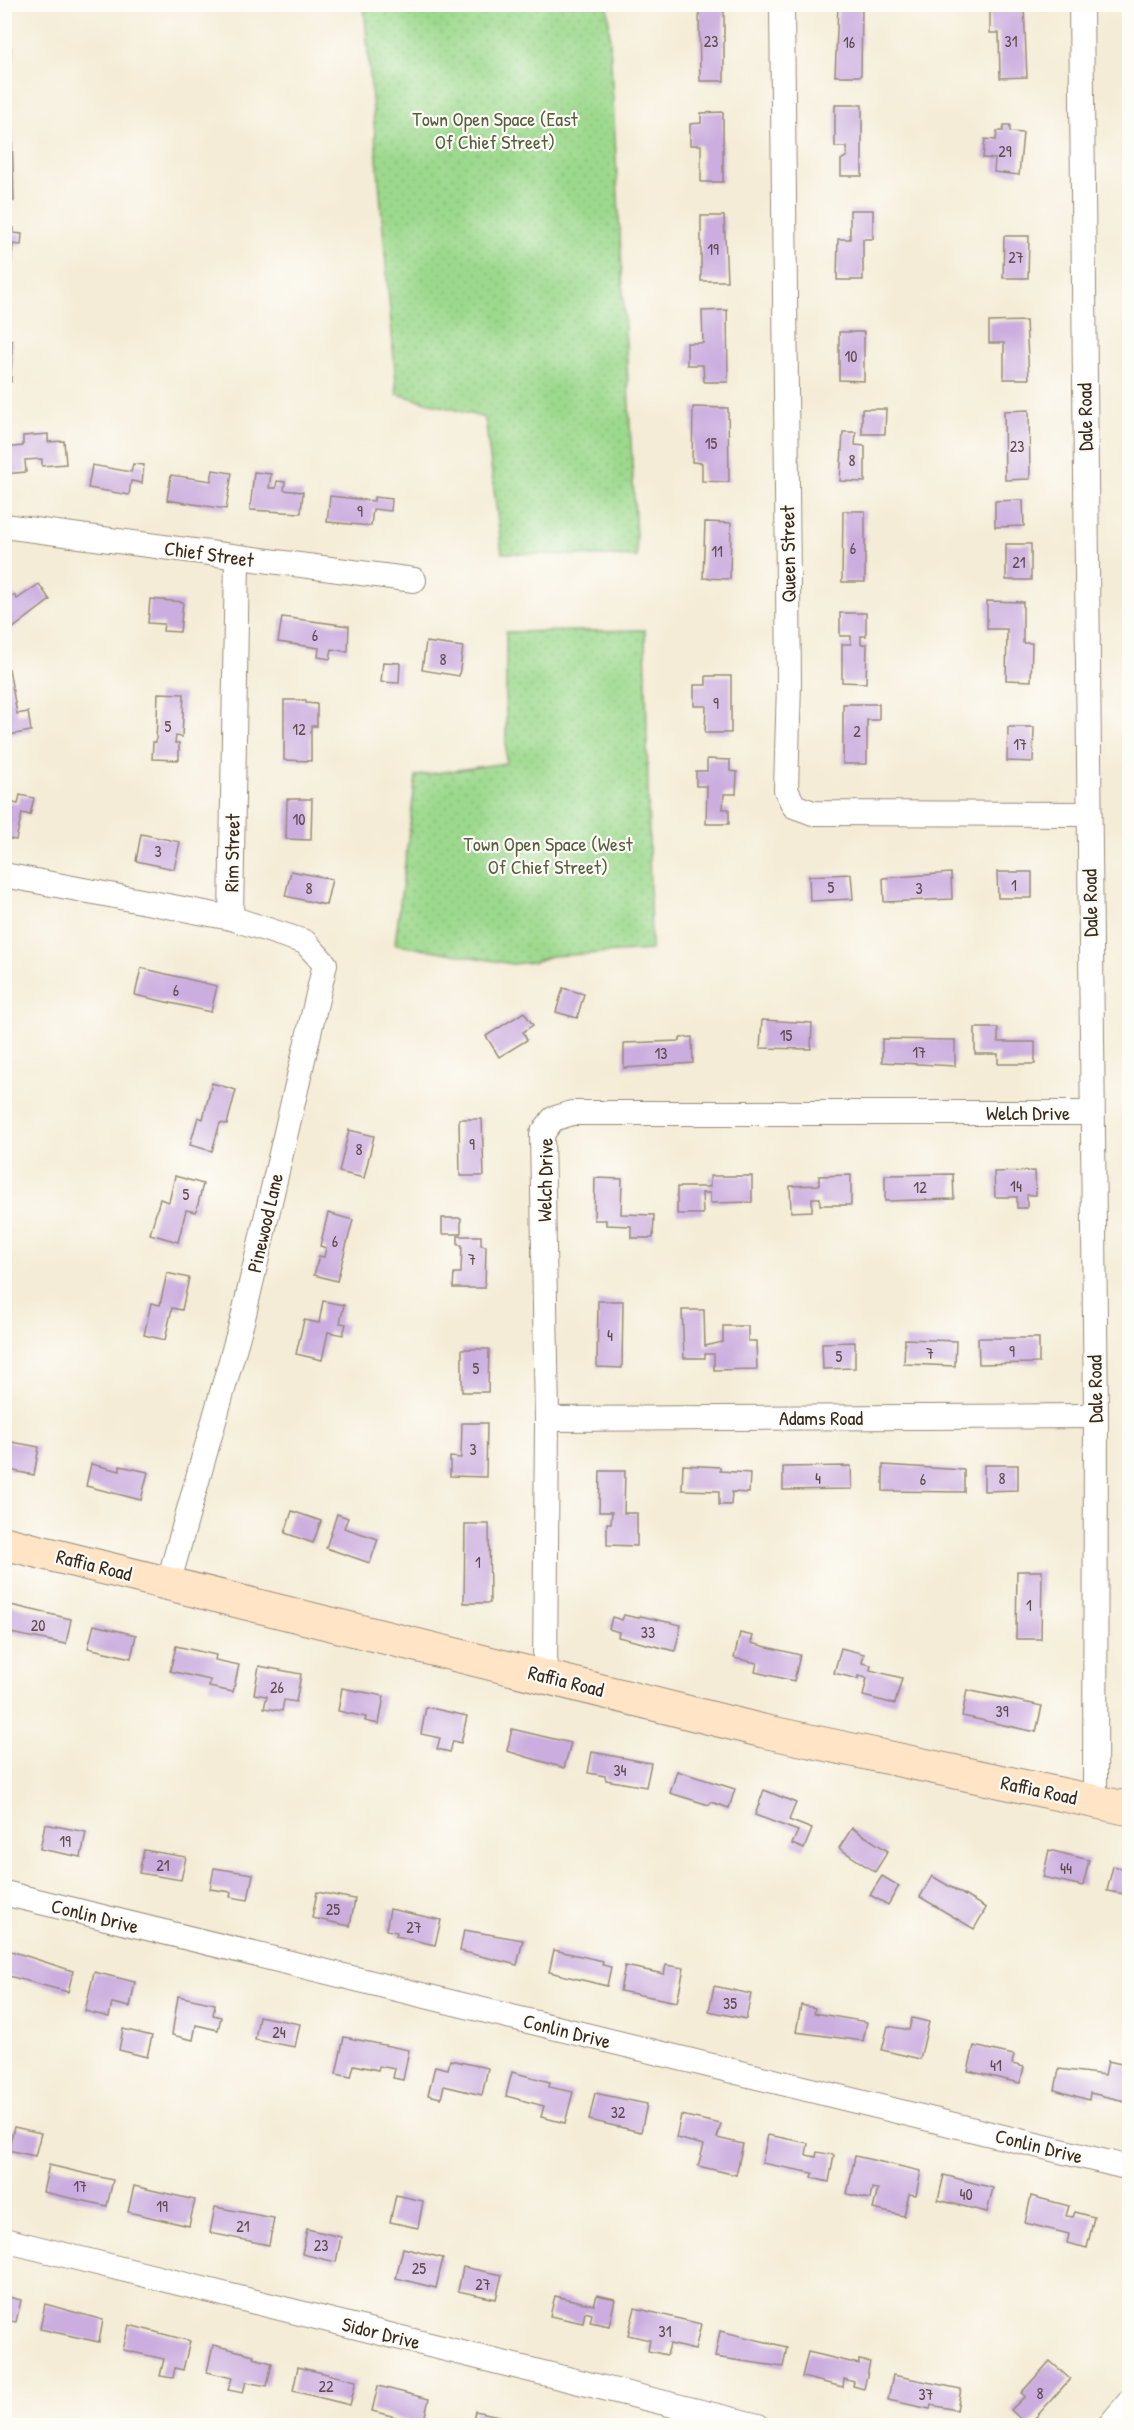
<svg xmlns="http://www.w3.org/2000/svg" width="1134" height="2430" viewBox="0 0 1134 2430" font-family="'Patrick Hand',sans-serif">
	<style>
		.park { fill: url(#park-dots); stroke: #6c8256; stroke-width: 1.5 }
		.building { fill: #cbaddf }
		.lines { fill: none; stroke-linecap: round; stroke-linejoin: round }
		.minor-casing { stroke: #988b7a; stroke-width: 26 }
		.secondary-casing { stroke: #988b7a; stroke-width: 35 }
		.minor { stroke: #fff; stroke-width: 24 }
		.secondary { stroke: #ffe4c6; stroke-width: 33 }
		.labels { text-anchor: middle; stroke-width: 4.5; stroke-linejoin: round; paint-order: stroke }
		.number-label { font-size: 16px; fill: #5f4b4e }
		.park-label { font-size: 20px; fill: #585f3f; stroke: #fdfcf7 }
		.street-label { font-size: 20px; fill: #3b2a1e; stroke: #fdfcf7 }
	</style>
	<defs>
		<pattern id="park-dots" width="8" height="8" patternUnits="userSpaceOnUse" patternTransform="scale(1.5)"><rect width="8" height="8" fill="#9cd98d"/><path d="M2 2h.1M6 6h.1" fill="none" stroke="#87ba79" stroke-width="1.8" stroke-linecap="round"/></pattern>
	</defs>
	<rect width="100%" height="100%" fill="#fdfcf7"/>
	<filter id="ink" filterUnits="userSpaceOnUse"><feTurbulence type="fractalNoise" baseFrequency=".0167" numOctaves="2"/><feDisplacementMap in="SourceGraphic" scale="12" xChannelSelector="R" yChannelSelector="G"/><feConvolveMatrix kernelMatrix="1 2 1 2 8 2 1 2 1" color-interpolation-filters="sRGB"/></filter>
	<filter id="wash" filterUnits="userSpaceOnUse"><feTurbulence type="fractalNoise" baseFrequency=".008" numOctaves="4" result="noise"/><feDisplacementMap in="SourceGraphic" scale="24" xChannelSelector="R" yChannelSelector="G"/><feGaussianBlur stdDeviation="1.35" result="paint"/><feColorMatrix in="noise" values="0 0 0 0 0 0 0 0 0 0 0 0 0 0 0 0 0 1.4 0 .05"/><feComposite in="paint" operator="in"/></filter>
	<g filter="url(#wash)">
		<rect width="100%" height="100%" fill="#f4ecd6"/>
		<g class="park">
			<polygon points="364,5 608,5 637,557 502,553 485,418 397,394"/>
			<polygon points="645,630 651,950 551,956 534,962 512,964 395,944 416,776 506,763 506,632"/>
		</g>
		<g id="blocks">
			<g class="building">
				<polygon points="699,4 724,4 724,81 700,81"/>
				<polygon points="838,6 862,6 861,76 835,76"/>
				<polygon points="1024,7 1027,77 1000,78 999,33 990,33 990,8"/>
				<polygon points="4,48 11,48 8,107 4,107"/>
				<polygon points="835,105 862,105 862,176 841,176 841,160 847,156 847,147 835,147"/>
				<polygon points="723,112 723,182 701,182 701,145 690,145 690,124 701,123 701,113"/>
				<polygon points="1004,125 1010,125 1010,132 1023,133 1019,175 994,172 995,159 983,158 985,139 996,140 997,131 1003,131"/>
				<polygon points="4,136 12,136 14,201 4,202"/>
				<polygon points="850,210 873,210 873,239 863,239 863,280 837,280 838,239 850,239"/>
				<polygon points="701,216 724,216 727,281 701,281"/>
				<polygon points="4,227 14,228 14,233 22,234 21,245 13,244 9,294 4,294"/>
				<polygon points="1004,236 1029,236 1028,278 1003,278"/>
				<polygon points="727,310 728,382 704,382 703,365 687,365 687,343 703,343 702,311"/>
				<polygon points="1026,321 1029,379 1004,379 1004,343 989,343 989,322"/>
				<polygon points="4,323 9,323 8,340 12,341 11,382 4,382"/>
				<polygon points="839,332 864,332 864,381 839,380"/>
				<polygon points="693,407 728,408 729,482 702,481 702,463 692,462"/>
				<polygon points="862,409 886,409 885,434 862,434"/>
				<polygon points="1029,410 1030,479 1005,480 1004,411"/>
				<polygon points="843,432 856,432 855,445 865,446 865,482 840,481"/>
				<polygon points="48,434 48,442 64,441 66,464 42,466 42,459 25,460 26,472 4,474 4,448 23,446 23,436"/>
				<polygon points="133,464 144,465 142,483 131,481 129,495 88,488 92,465 131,472"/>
				<polygon points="213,470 232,473 226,509 167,500 171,475 211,481"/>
				<polygon points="254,472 271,474 269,488 276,488 277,481 285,482 284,490 303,492 301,513 250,510"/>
				<polygon points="330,496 374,501 374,497 392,499 391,511 373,509 371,526 327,522"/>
				<polygon points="1023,500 1024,526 995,527 995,501"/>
				<polygon points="843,511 865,511 865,582 842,582"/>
				<polygon points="705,522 731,523 730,579 703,578"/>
				<rect x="1006" y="544" width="25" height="36"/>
				<polygon points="39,584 50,600 4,635 4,601 14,595 17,599"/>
				<polygon points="150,599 183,602 180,632 163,631 164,624 148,623"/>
				<polygon points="987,601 1023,602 1023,643 1032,643 1031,681 1006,680 1007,629 987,629"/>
				<polygon points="840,613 866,613 866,636 861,636 861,644 867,644 866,683 842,682 842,644 851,644 851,636 840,636"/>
				<polygon points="282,617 349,626 348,652 332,649 330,659 318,657 319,648 278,642"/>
				<polygon points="426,642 463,647 459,676 422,670"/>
				<polygon points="383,662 400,663 399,683 381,682"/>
				<polygon points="9,669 17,714 28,712 31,731 4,736 4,670"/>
				<polygon points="706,676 731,676 731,733 705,733 706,706 694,706 694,685 706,685"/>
				<polygon points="158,693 184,694 182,737 176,736 175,743 179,743 179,760 152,759 153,742 156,742"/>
				<polygon points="284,700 306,700 306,703 317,704 317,726 311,726 311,761 284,760"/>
				<polygon points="843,704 879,704 879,720 867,720 867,764 843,764"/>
				<polygon points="1008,727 1034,727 1033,762 1007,761"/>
				<polygon points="707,759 730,760 730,771 737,772 736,794 724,794 723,809 729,809 729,824 706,824 707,786 696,786 696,771 707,771"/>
				<polygon points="20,795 34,798 30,815 22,813 16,840 4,838 4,801 18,804"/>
				<polygon points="287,799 312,799 311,840 286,839"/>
				<polygon points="141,834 180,842 174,869 136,861"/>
				<polygon points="291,871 332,879 326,905 285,896"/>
				<polygon points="997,872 1032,872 1032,898 998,898"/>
				<polygon points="951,873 952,899 884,902 883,878"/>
				<polygon points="851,874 853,899 810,901 809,876"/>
				<polygon points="141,968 217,986 211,1012 135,995"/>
				<polygon points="563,988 584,994 577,1018 556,1012"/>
				<polygon points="524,1012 533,1025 523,1032 527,1040 499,1057 486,1036"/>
				<polygon points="762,1020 812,1023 811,1049 760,1048"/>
				<polygon points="975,1028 998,1028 998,1042 1035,1042 1035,1064 998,1064 998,1054 975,1054"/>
				<polygon points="692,1037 693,1063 624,1068 624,1043 680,1041 680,1038"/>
				<polygon points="882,1039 955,1040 955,1066 882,1062"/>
				<polygon points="212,1083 236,1090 227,1124 220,1123 212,1151 190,1145 198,1117 203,1119"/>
				<polygon points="459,1119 482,1119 484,1176 460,1176"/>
				<polygon points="349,1130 374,1136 364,1178 339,1172"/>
				<polygon points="1035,1171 1036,1195 1027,1195 1027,1208 1017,1208 1017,1197 995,1197 994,1172"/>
				<polygon points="953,1174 954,1199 885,1201 885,1175"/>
				<polygon points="851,1175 851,1205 820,1205 820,1198 812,1198 812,1211 791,1212 790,1186 819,1185 819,1176"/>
				<polygon points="175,1176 203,1184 196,1212 186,1210 178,1242 150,1234 160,1199 169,1202"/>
				<polygon points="710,1176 752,1176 752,1202 710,1203 710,1193 702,1193 703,1214 677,1214 677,1187 710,1187"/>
				<polygon points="595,1178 622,1179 621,1214 654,1215 653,1238 631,1238 631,1226 606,1225 606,1220 594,1220"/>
				<polygon points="328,1213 353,1220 337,1281 314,1275 319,1256 324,1257 326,1248 320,1246"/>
				<rect x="442" y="1218" width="19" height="16"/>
				<polygon points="458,1236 481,1236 481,1245 486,1246 485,1288 453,1288 454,1273 461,1273 462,1245 458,1245"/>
				<polygon points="167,1273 189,1278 182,1310 172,1308 165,1340 144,1335 151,1303 160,1305"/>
				<polygon points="323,1301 344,1305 340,1323 346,1324 343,1335 328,1332 322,1360 296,1354 304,1320 319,1323"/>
				<polygon points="598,1301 623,1301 622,1368 597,1367"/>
				<polygon points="682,1310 704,1310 705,1346 723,1342 723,1326 748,1326 748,1341 756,1341 757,1369 714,1370 714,1354 705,1354 705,1358 684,1358"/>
				<polygon points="978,1338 1039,1338 1039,1363 979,1364"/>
				<polygon points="905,1339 956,1341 955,1366 904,1364"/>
				<polygon points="855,1342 855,1368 823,1369 822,1343"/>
				<polygon points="462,1349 489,1349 488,1392 462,1392"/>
				<polygon points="462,1423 487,1423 486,1477 450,1476 450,1457 461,1458"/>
				<polygon points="7,1441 39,1447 34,1475 4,1469"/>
				<polygon points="91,1464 120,1471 120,1466 148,1472 141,1500 86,1486"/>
				<polygon points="683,1465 720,1467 720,1471 750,1473 749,1493 732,1492 731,1505 719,1505 719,1491 682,1490"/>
				<polygon points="883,1465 964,1470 964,1492 883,1491"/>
				<polygon points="984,1465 1018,1465 1018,1490 984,1491"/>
				<polygon points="851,1466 852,1489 783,1490 783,1467"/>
				<polygon points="600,1471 625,1471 624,1513 637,1513 637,1546 607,1545 607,1523 611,1523 612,1512 599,1512"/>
				<polygon points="292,1511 321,1521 313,1543 285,1533"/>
				<polygon points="337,1514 348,1518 344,1528 378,1539 370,1563 326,1548"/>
				<polygon points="465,1524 489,1524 490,1603 464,1603"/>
				<polygon points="1017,1571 1042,1571 1041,1639 1016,1639"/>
				<polygon points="11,1605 71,1619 66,1644 5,1632"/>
				<polygon points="624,1615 637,1618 641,1616 681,1625 675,1651 618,1637 619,1632 609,1629 612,1617 622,1620"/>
				<polygon points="94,1625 136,1635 131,1658 88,1648"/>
				<polygon points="740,1633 753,1636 751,1643 800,1655 794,1681 755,1672 757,1663 734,1658"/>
				<polygon points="176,1646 216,1655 215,1660 239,1665 233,1692 209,1687 210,1680 170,1671"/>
				<polygon points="841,1648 864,1654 862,1663 871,1665 870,1670 902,1678 895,1704 863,1696 867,1678 858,1676 858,1679 834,1673"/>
				<polygon points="259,1666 301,1674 296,1702 284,1700 282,1711 264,1708 267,1696 254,1694"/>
				<polygon points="342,1688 384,1696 379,1724 365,1721 366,1717 338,1711"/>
				<polygon points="967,1690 1042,1706 1036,1732 962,1716"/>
				<polygon points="426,1707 467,1716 461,1743 453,1741 450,1752 437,1749 440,1738 421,1734"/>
				<polygon points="512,1729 571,1743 564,1768 507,1751"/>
				<polygon points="592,1752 651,1763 646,1787 606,1780 605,1776 588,1773"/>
				<polygon points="677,1771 735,1789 729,1808 711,1802 709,1805 670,1793"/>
				<polygon points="764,1790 796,1803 789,1820 812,1829 804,1849 792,1844 798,1831 755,1815"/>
				<polygon points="45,1824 86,1832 81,1857 40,1849"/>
				<polygon points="852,1828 888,1851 875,1872 839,1848"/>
				<polygon points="144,1850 186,1857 181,1880 139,1873"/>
				<polygon points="1049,1850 1089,1860 1083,1886 1043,1877"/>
				<polygon points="1113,1866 1130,1870 1130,1895 1107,1891"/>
				<polygon points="214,1868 253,1874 248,1900 230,1897 231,1892 210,1889"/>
				<polygon points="882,1876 899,1886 888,1905 870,1895"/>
				<polygon points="932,1876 986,1908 974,1929 920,1897"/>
				<polygon points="317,1892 355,1899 350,1926 312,1918"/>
				<polygon points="390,1909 441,1920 435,1945 396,1936 397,1932 386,1930"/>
				<polygon points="464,1930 523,1940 517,1965 460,1951"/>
				<polygon points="554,1950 603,1961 602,1965 611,1967 607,1986 549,1972"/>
				<polygon points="11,1951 73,1971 68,1992 5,1975"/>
				<polygon points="666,1965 684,1968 677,2002 620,1991 625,1966 664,1974"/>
				<polygon points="94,1972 135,1982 130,2007 112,2003 109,2017 85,2011"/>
				<polygon points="714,1986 751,1994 746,2019 709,2011"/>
				<polygon points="178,1996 215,2004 213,2015 221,2017 218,2030 196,2025 193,2040 172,2035"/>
				<polygon points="801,2005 815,2008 814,2013 867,2022 863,2041 796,2032"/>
				<polygon points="259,2016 300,2024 295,2047 255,2040"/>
				<polygon points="912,2018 929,2022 920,2059 882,2050 888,2026 909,2030"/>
				<polygon points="123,2029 152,2036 147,2057 119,2050"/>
				<polygon points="344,2037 409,2050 403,2080 393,2078 395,2069 379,2066 378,2070 354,2065 351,2077 336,2074"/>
				<polygon points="974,2046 1014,2055 1012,2064 1024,2067 1020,2083 968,2071"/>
				<polygon points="450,2060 488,2068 482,2095 444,2086 441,2098 428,2095 435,2066 448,2069"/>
				<polygon points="1108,2061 1130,2066 1125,2101 1090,2093 1089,2100 1055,2090 1059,2069 1105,2075"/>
				<polygon points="512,2072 550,2082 549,2087 573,2092 565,2123 541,2117 544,2106 506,2096"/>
				<polygon points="595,2093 647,2104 641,2132 589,2120"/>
				<polygon points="681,2115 721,2124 717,2138 743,2144 736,2175 698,2166 704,2145 676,2138"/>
				<polygon points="14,2127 41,2133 35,2156 8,2150"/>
				<polygon points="768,2135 808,2143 806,2155 816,2157 817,2152 834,2155 829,2182 812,2178 813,2173 762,2163"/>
				<polygon points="855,2156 921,2171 916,2195 909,2194 904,2216 873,2209 878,2189 872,2188 870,2199 847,2194"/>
				<polygon points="49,2165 113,2180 107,2206 43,2192"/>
				<polygon points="944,2175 993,2188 987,2212 938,2200"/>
				<polygon points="134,2186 195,2200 189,2226 128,2212"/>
				<polygon points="396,2195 423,2201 418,2228 390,2222"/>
				<polygon points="1031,2196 1069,2206 1066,2216 1073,2217 1075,2212 1094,2217 1087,2248 1067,2243 1069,2234 1025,2223"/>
				<polygon points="215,2207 274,2218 269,2245 210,2233"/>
				<polygon points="307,2229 341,2237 336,2262 302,2254"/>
				<polygon points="403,2248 443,2258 436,2288 396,2278"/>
				<polygon points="463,2267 502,2275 496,2299 458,2291"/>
				<polygon points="597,2295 615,2299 609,2326 590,2322 592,2314 585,2312 583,2323 550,2316 555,2296 594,2305"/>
				<polygon points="4,2296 21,2300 16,2322 4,2320"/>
				<polygon points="45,2304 103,2320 99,2342 40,2329"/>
				<polygon points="635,2308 701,2324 695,2350 670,2344 667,2355 648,2351 650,2340 628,2335"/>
				<polygon points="129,2325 190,2341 183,2370 175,2368 173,2378 160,2376 164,2359 123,2350"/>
				<polygon points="720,2331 787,2347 783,2367 715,2357"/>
				<polygon points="213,2345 254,2355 253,2358 272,2363 267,2386 246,2382 243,2393 228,2390 232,2378 207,2372"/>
				<polygon points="808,2352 859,2364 859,2360 870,2362 864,2389 853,2386 854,2382 844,2379 843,2387 802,2377"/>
				<polygon points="1050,2361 1070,2379 1028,2426 1011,2410 1025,2396 1021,2393"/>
				<polygon points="298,2367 356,2381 350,2405 293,2391"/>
				<polygon points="893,2375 961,2389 957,2410 931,2405 930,2409 888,2400"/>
				<polygon points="378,2386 429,2399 423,2424 372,2411"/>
				<polygon points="475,2411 517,2420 515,2426 472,2426"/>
			</g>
		</g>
	</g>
	<g filter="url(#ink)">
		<use href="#blocks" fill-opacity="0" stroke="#988b7a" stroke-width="1.5"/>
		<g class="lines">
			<defs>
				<g id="minor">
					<polyline points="782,4 789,683 786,790 794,806 813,813 1089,814"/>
					<polyline points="1081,4 1096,1416 1095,1802"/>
					<polyline points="4,526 414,580"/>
					<polyline points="4,875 231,918 305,942 325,964 243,1318 168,1584"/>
					<polyline points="231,918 237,558"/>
					<polyline points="547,1419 1096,1416"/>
					<polyline points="545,1676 547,1419 542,1134 553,1119 572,1113 1092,1113"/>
					<polyline points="4,1893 1130,2168"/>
					<polyline points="4,2240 758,2426"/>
					<polyline points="1109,2426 1130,2401"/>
				</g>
				<polyline id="secondary" points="4,1543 763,1731 1130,1809"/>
			</defs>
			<use href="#minor" class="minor-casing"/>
			<use href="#secondary" class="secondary-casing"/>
			<use href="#minor" class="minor"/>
			<use href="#secondary" class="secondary"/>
		</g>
	</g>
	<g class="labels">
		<g class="number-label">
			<text x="711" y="47">23</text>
			<text x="1011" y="47">31</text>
			<text x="849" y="48">16</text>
			<text x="1005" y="157">29</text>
			<text x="713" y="255">19</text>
			<text x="1016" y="263">27</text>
			<text x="851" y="362">10</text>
			<text x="711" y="449">15</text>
			<text x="1017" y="452">23</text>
			<text x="852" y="466">8</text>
			<text x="360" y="517">9</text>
			<text x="853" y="554">6</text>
			<text x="717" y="557">11</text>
			<text x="1019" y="568">21</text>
			<text x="315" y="641">6</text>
			<text x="443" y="665">8</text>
			<text x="716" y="709">9</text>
			<text x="168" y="732">5</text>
			<text x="299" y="735">12</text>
			<text x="857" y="737">2</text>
			<text x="1020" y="750">17</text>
			<text x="299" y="825">10</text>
			<text x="158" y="857">3</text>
			<text x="1014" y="891">1</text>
			<text x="831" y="893">5</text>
			<text x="309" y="894">8</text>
			<text x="919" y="894">3</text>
			<text x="176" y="996">6</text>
			<text x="786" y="1041">15</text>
			<text x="919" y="1058">17</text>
			<text x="661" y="1059">13</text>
			<text x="472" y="1150">9</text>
			<text x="359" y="1155">8</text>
			<text x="1016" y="1192">14</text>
			<text x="920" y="1193">12</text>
			<text x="186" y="1200">5</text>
			<text x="335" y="1247">6</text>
			<text x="472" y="1265">7</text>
			<text x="610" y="1341">4</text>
			<text x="1012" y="1357">9</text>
			<text x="930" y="1359">7</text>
			<text x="839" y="1362">5</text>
			<text x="476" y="1374">5</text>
			<text x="473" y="1455">3</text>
			<text x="818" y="1484">4</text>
			<text x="1002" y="1484">8</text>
			<text x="923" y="1485">6</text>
			<text x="478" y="1568">1</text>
			<text x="1029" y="1611">1</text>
			<text x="38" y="1631">20</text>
			<text x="648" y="1638">33</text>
			<text x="277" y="1693">26</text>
			<text x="1002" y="1717">39</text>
			<text x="620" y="1776">34</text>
			<text x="65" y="1847">19</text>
			<text x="163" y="1871">21</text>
			<text x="1066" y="1874">44</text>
			<text x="333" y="1915">25</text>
			<text x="414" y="1933">27</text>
			<text x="730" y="2009">35</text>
			<text x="279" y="2038">24</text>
			<text x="996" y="2071">41</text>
			<text x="618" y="2118">32</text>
			<text x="80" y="2192">17</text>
			<text x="966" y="2200">40</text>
			<text x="162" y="2212">19</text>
			<text x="243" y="2232">21</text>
			<text x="321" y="2251">23</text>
			<text x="419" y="2274">25</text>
			<text x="483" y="2290">27</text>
			<text x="665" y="2337">31</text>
			<text x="326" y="2392">22</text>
			<text x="1040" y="2399">8</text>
			<text x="926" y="2400">37</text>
		</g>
		<g class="park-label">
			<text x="495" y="126">Town Open Space (East<tspan x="495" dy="23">Of Chief Street)</tspan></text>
			<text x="548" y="851">Town Open Space (West<tspan x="548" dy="23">Of Chief Street)</tspan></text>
		</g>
		<g class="street-label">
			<text transform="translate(1085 417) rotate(-91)" y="7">Dale Road</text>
			<text transform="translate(209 554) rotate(8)" y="7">Chief Street</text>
			<text transform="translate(788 554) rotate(-91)" y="7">Queen Street</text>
			<text transform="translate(232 853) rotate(-89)" y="7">Rim Street</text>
			<text transform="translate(1090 903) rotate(-91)" y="7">Dale Road</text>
			<text x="1028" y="1120">Welch Drive</text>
			<text transform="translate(545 1180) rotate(-89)" y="7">Welch Drive</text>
			<text transform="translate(265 1223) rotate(-77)" y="7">Pinewood Lane</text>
			<text transform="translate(1095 1389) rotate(-91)" y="7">Dale Road</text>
			<text x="821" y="1425">Adams Road</text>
			<text transform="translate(94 1565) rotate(14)" y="7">Raffia Road</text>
			<text transform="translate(566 1681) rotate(14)" y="7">Raffia Road</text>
			<text transform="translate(1039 1790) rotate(12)" y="7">Raffia Road</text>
			<text transform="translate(95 1916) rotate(14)" y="7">Conlin Drive</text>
			<text transform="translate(567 2031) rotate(14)" y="7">Conlin Drive</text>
			<text transform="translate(1039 2146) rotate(14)" y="7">Conlin Drive</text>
			<text transform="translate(381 2333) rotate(14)" y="7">Sidor Drive</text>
		</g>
	</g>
	<rect width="1134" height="2430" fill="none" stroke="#fdfcf7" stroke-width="24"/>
</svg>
